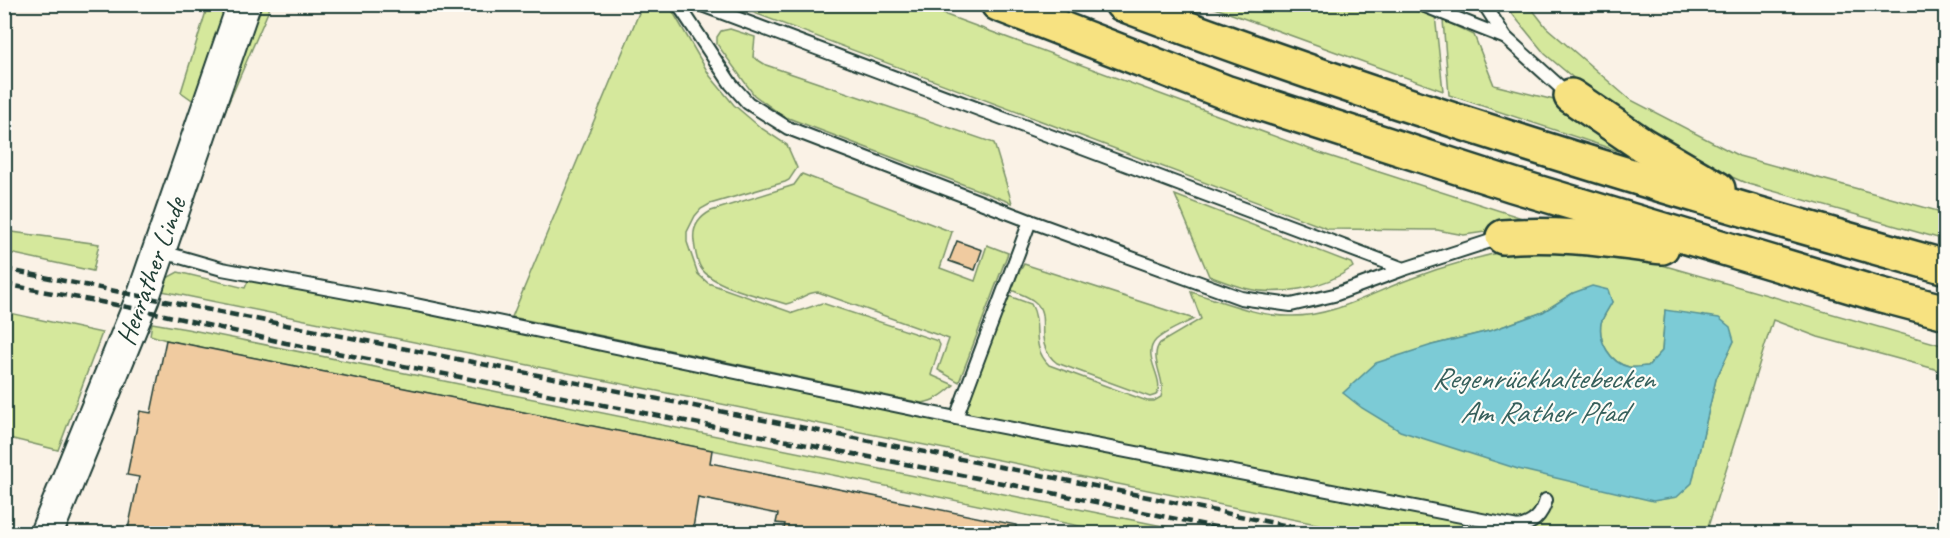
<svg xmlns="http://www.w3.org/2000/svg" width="1950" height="538" viewBox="0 0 1950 538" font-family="Caveat,sans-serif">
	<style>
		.green { fill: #d5e89c; stroke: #7a9268; stroke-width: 1.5; fill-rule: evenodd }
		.water { fill: #7bcbd6; stroke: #569295; stroke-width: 1.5 }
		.building { fill: #f0cba0; stroke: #1f3d34; stroke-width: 1.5 }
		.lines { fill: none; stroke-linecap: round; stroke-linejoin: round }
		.service-casing { stroke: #1f3d34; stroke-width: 16 }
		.tertiary-casing { stroke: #1f3d34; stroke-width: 36 }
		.motorway-casing { stroke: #1f3d34; stroke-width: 38 }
		.service { stroke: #fdfcf7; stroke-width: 12 }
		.tertiary { stroke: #fdfcf7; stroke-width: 32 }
		.motorway { stroke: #f7e281; stroke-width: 33 }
		.rail { stroke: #1f3d34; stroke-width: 4.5; stroke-dasharray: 9 4.5; stroke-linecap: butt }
		.labels { text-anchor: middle; stroke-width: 4.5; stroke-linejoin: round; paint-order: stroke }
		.street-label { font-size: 28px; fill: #1f3d34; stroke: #fdfcf7 }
		.water-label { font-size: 30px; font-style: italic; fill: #36605c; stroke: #fdfcf7 }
	</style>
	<rect width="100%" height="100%" fill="#faf2e6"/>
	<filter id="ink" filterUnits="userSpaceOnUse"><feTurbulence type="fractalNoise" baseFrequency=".0167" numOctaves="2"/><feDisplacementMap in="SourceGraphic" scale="12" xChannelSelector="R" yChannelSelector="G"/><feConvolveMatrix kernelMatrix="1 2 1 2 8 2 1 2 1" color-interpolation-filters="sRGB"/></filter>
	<g filter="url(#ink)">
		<g class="green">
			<polygon points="208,5 233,5 198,104 181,92"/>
			<polygon points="258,5 271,5 225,111 220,110"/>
			<path d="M 639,5 L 669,5 L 710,76 L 734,105 L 761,128 L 787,145 L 797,168 L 789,180 L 785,182 L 710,204 L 701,209 L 695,216 L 687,232 L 687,242 L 698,274 L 708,283 L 793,313 L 822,303 L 938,341 L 940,345 L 931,375 L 954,385 C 944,394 935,401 922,403 L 512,317 L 641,8 Z"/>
			<polygon points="733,5 919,5 1320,153 1541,224 1464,235 1437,230 1328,229"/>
			<polygon points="1207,5 1407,5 1435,15 1443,91"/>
			<polygon points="1505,5 1529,5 1546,27 1629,99 1739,156 1945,213 1945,240 1748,184 1695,161 1589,91 1545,54"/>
			<polygon points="1443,20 1474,35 1494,85 1554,100 1569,113 1625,149 1618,151 1449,95"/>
			<polygon points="730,29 755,37 753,57 766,65 994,143 1012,203 783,116 754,95 717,44 717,37 721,31"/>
			<path d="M 802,174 L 952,232 L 940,268 L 975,281 L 987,245 L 1008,253 L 959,382 L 938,370 L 949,339 L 818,292 C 805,292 798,302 786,304 C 763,297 713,287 701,268 C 696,260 695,250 694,241 C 692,227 700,217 711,211 L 794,185 Z"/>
			<path d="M 1175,195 L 1351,263 L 1353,267 C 1325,288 1278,297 1244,288 C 1232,285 1220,280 1209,276 Z"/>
			<polygon points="5,231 99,244 93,271 5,252"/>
			<path d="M 1529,247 L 1620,255 L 1662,265 L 1945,346 L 1946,372 L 1818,337 L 1773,320 L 1706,533 L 1366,534 L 157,290 L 165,279 L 178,272 L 245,288 L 249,279 L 449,315 L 960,423 L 1006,295 L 1031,304 C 1043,325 1029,345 1049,365 L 1147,401 L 1154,401 L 1161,397 C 1167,379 1148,359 1160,343 L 1201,319 L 1191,292 C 1222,301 1256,316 1288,316 C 1331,318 1371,293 1410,279 C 1449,264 1488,254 1529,247 ZM 1573,293 L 1612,302 C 1609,308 1603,316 1601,323 C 1598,341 1610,363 1629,367 C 1635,368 1642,366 1648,366 L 1662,351 L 1665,310 L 1734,341 L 1716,379 L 1692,482 L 1432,345 L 1493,330 L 1543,312 Z"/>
			<path d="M 1024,264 L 1194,319 C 1184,324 1164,332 1156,340 C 1140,356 1167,380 1156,395 L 1150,397 L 1057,363 C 1031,343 1052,316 1035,302 C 1029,296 1017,293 1009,289 Z"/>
			<polygon points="5,312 102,333 58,450 5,437"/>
			<polygon points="152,323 187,329 1197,533 1113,533 712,450 166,340 150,335"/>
		</g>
		<path class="water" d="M 1592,286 L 1608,290 L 1612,302 C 1609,308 1603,316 1601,323 C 1598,341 1610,363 1629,367 C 1635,368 1642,366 1648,366 L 1662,351 L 1665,310 L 1719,318 L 1730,327 L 1734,341 L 1716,379 L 1692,483 L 1677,497 L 1653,501 L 1518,469 L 1400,431 L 1362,408 L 1343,393 L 1376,363 L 1432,345 L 1493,330 L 1543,312 L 1573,293 Z"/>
		<g class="building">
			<polygon points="957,241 982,250 975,270 949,261"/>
			<polygon points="166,340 712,450 710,463 1016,525 1016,534 783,534 785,524 776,523 778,514 698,498 692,534 127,534 139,477 127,475 140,411 151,413"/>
		</g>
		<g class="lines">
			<defs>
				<g id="service">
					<polyline points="678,4 731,84 748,103 788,128 1030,221 1241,298 1291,305 1334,295 1404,269 1503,237"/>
					<polyline points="699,4 1404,269"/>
					<polyline points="1420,4 1506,38"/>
					<polyline points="1484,4 1506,38 1570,96"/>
					<path d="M 159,251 L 222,269 L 416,305 L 956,418 C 980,352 1006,286 1030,221"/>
					<path d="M 956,418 L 1518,527 C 1534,524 1542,515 1546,500"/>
				</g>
				<polyline id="tertiary" points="46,534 143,297 244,4"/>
				<g id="motorway">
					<polyline points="998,4 1225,92 1513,185 1874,293 1946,312"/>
					<path d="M 1122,4 C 1392,106 1668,190 1946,267"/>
					<polyline points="1571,96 1643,145 1718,189"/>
					<path d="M 1503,237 C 1558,232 1607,240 1662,247"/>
				</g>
			</defs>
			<use href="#service" class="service-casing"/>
			<use href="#tertiary" class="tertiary-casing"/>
			<use href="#motorway" class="motorway-casing"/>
			<use href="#service" class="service"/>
			<use href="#tertiary" class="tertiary"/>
			<use href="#motorway" class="motorway"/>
			<g class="rail">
				<polyline points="4,269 1041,475 1327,534"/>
				<polyline points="4,284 138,309 286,343 1038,490 1248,534"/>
			</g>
		</g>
	</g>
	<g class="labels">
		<g class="street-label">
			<text transform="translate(150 271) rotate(-70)" y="10">Herrather Linde</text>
		</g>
		<g class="water-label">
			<text x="1543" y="388">Regenrückhaltebecken<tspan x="1543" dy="34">Am Rather Pfad</tspan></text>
		</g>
	</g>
	<rect width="1950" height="538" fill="none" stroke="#fdfcf7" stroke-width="24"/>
	<rect x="12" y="12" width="1926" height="514" fill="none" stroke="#1f3d34" stroke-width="2" filter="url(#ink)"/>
</svg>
